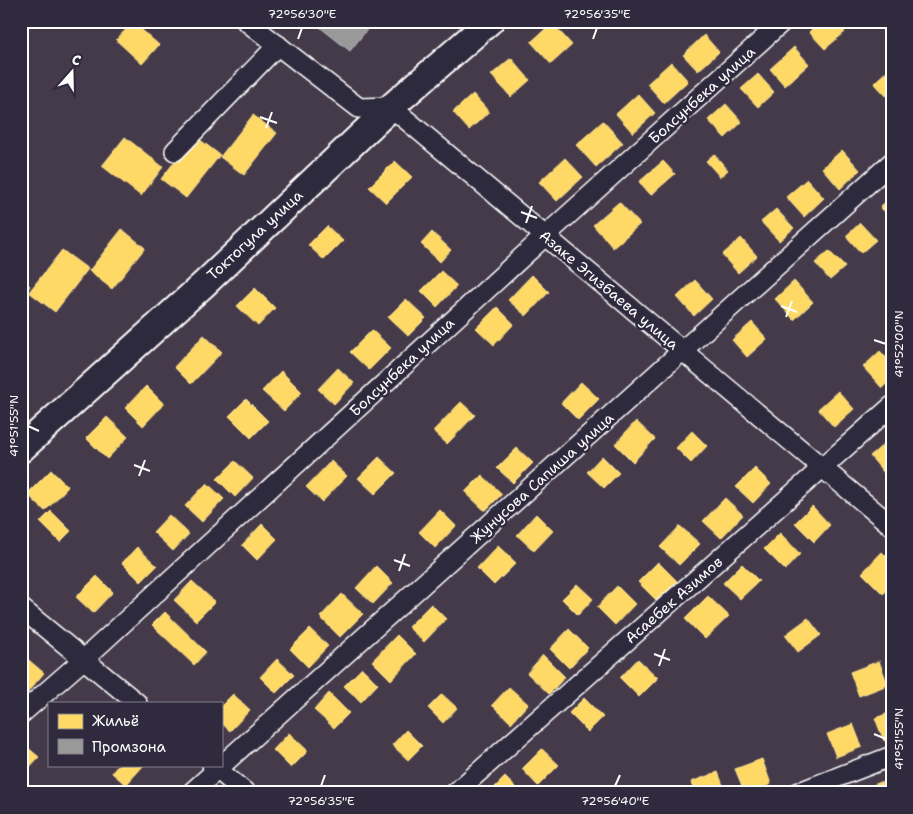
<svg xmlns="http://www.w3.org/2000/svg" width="913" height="814" viewBox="0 0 913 814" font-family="'Shantell Sans',sans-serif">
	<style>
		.homes { fill: #ffd966; stroke: #ffe494 }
		.industry { fill: #999; stroke: #b8b8b8 }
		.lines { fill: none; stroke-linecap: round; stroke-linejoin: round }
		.street-casing { stroke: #fff; stroke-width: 22 }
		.secondary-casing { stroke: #fff; stroke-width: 30 }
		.street { stroke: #2f2a3d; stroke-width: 19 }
		.secondary { stroke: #2f2a3d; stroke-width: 26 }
		.ticks { fill: none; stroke: #fff; stroke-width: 2 }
		.labels { text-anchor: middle; stroke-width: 5; stroke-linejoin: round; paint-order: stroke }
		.street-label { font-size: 15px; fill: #fff; stroke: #2f2a3d }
		.neatline { fill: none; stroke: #fff; stroke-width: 2 }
		.ticks-label { font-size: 12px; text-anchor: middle; fill: #fff }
	</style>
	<rect width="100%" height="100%" fill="#453a49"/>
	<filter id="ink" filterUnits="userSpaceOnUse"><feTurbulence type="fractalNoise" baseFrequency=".02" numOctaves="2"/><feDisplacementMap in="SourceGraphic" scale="10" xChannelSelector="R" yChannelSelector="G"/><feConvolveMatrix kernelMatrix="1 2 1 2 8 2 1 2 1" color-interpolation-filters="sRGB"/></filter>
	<g filter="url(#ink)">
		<g class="homes">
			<polygon points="821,21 835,21 845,32 825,49 809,32"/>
			<polygon points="133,22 159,45 142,64 116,40"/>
			<polygon points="552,23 572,45 551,64 531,42"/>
			<polygon points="704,35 719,52 698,71 683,55"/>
			<polygon points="794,47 809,64 785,86 770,69"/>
			<polygon points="511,58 530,80 511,97 491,75"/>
			<polygon points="671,62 688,81 664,103 647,84"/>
			<polygon points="892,66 892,101 891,101 874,83"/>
			<polygon points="758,74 774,92 758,107 741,89"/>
			<polygon points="473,94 489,112 469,130 453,112"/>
			<polygon points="638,94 655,113 633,133 616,114"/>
			<polygon points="726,104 742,122 725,138 708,120"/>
			<polygon points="253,115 277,133 244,175 220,157"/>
			<polygon points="603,121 623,143 596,167 576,145"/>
			<polygon points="195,136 220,155 186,198 161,179"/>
			<polygon points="125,137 163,167 141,196 102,166"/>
			<polygon points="842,150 860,170 840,189 822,168"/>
			<polygon points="714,154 728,170 720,177 706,161"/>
			<polygon points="565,158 583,177 557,201 539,182"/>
			<polygon points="395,161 412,177 386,203 369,187"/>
			<polygon points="663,161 675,174 651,195 639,182"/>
			<polygon points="807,179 824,198 804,217 786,197"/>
			<polygon points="892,196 892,219 880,207"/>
			<polygon points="619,202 640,224 613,248 593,225"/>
			<polygon points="776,209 794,228 779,241 761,222"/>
			<polygon points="860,223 876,240 861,253 846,236"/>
			<polygon points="327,226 343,241 324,260 308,245"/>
			<polygon points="122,229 145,248 112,289 89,271"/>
			<polygon points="432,232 451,250 440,262 421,244"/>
			<polygon points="741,238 757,256 738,273 722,255"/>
			<polygon points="62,250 88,269 55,312 29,292"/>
			<polygon points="829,251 845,267 830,280 815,263"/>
			<polygon points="441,271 457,286 437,307 421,291"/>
			<polygon points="532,275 549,292 526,316 508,300"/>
			<polygon points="21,279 30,286 21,297"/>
			<polygon points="695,280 712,299 694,316 677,297"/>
			<polygon points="794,281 813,302 794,320 775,299"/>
			<polygon points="255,288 275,308 258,326 237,306"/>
			<polygon points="406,299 426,318 408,336 388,317"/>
			<polygon points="497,307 514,324 494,345 476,328"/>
			<polygon points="752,322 767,339 747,357 732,340"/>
			<polygon points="372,330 391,348 369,370 350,352"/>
			<polygon points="204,335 222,352 191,384 174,367"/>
			<polygon points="880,351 892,364 892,379 882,388 863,367"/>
			<polygon points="338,368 354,383 334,404 318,389"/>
			<polygon points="281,371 302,392 284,411 262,391"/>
			<polygon points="581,382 599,399 578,420 561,403"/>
			<polygon points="146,386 164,404 143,426 125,408"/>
			<polygon points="838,391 854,409 834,427 818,409"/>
			<polygon points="246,399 268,421 251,438 229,416"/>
			<polygon points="461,402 475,415 447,444 433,431"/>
			<polygon points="107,417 128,437 107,459 86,438"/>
			<polygon points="636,421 655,439 633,462 615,444"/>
			<polygon points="692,431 707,446 691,463 676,448"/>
			<polygon points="891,438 892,468 885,474 870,456"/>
			<polygon points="517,448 533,463 513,483 497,468"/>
			<polygon points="602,456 619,473 604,488 587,472"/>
			<polygon points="379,457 396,473 375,494 358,478"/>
			<polygon points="235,461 253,478 235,497 217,479"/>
			<polygon points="331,461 347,476 322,502 306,487"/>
			<polygon points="755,468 771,484 753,503 736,487"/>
			<polygon points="51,470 68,487 45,511 27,494"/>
			<polygon points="482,475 502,494 485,511 465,492"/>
			<polygon points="207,483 224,499 202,522 185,506"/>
			<polygon points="725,498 743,515 721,538 703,521"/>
			<polygon points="812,506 830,525 814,542 795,523"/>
			<polygon points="440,510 456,526 435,548 419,532"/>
			<polygon points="51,511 71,531 60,542 40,522"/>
			<polygon points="536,514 553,531 534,551 517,535"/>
			<polygon points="169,515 189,534 173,551 153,532"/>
			<polygon points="262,524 277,539 257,560 242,545"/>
			<polygon points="680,526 700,544 679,565 660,547"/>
			<polygon points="780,533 800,554 785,570 764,549"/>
			<polygon points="498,546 516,563 494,585 477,568"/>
			<polygon points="137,547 157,566 141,582 122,563"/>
			<polygon points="882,552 892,562 892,586 883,594 862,573"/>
			<polygon points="658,562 677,581 657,601 638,582"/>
			<polygon points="742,564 759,581 740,599 723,583"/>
			<polygon points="376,566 393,583 373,604 356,588"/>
			<polygon points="97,576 113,592 93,613 76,597"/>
			<polygon points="192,581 215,602 196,621 174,600"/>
			<polygon points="577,584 593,599 578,615 562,599"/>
			<polygon points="617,586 635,604 615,625 597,607"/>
			<polygon points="342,594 363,614 340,637 320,617"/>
			<polygon points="708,596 729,616 705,639 685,619"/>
			<polygon points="431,604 446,619 424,642 408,627"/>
			<polygon points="165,612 206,652 194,665 152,625"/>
			<polygon points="808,618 821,635 798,652 785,635"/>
			<polygon points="310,629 328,646 308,667 290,649"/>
			<polygon points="569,629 588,648 569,668 550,649"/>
			<polygon points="397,635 416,654 391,680 372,661"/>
			<polygon points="543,655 565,677 549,694 527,673"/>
			<polygon points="24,656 44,673 27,693 21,687 21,659"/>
			<polygon points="277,659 294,675 276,693 260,677"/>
			<polygon points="638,659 658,678 639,697 620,678"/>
			<polygon points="879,661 888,685 859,696 850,672"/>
			<polygon points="362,668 378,684 361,702 344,686"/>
			<polygon points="509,687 528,704 511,723 492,705"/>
			<polygon points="329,693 349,713 334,728 314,710"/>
			<polygon points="233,694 250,710 230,731 221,723 221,706"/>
			<polygon points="442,694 457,708 443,723 428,708"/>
			<polygon points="584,698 603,717 588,732 569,713"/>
			<polygon points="892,712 892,738 884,741 875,718"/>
			<polygon points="853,724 862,747 836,757 827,734"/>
			<polygon points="406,730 422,746 408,760 392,745"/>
			<polygon points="289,733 308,751 291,768 273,750"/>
			<polygon points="21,742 39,757 25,772 21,769"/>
			<polygon points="542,749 559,765 538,786 522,769"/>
			<polygon points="762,759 771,784 750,793 745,793 735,769"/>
			<polygon points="118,765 144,765 126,785 112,773"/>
			<polygon points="718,772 726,793 695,793 691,782"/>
			<polygon points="505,777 521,793 489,793"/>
			<polygon points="881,782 886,793 857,793 857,791"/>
		</g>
		<polygon class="industry" points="312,21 374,21 350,51"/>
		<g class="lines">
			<defs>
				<g id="street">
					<polyline points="246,21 359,108 391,107 892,526"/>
					<polyline points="175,151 278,45"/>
					<polyline points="21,608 137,703"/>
					<polyline points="21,714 84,659 545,236 783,21"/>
					<polyline points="212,765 246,793"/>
					<polyline points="191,793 892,162"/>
					<polyline points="455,793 892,406"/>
					<polyline points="797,793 892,756"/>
				</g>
				<polyline id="secondary" points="21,449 203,285 391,107 490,21"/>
			</defs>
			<use href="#street" class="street-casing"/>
			<use href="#secondary" class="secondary-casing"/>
			<use href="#street" class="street"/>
			<use href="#secondary" class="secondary"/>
		</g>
	</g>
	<path class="ticks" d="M 298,39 L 302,28M 593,39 L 597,28M 260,117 L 277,123M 266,128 L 272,112M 521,212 L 537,218M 526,223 L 532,206M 781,306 L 797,312M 786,317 L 792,301M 874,340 L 886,344M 28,426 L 39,431M 134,465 L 150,471M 139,476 L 145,460M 394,560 L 410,566M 399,571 L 405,554M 654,654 L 670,660M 659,666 L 665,649M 874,734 L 886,739M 321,786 L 325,775M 615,786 L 620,775"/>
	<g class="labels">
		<g class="street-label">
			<text transform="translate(702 95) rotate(-42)" y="5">Болсунбека улица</text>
			<text transform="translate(255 235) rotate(-43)" y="5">Токтогула улица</text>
			<text transform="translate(609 290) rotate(40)" y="5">Азаке Эгизбаева улица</text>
			<text transform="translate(402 367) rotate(-43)" y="5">Болсунбека улица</text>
			<text transform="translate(542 478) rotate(-42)" y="5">Жунусова Сапиша улица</text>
			<text transform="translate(674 600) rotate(-41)" y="5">Асаебек Азимов</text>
		</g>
	</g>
	<rect width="913" height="814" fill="none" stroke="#2f2a3d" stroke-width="55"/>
	<rect x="48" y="702" width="175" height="65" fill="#2f2a3d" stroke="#827f8b"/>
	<rect x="58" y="714" width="25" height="15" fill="#ffd966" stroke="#827f8b"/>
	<text x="92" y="726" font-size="15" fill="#ffffff">Жильё</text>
	<rect x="58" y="739" width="25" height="15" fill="#999999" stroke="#827f8b"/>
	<text x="92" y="752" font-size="15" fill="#ffffff">Промзона</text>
	<g transform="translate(72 72) rotate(20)" stroke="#2f2a3d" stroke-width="4" paint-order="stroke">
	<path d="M0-4L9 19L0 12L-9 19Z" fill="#ffffff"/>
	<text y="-8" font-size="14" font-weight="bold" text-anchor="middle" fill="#ffffff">С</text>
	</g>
	<rect x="28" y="28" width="858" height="758" class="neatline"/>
	<g class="ticks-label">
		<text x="302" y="18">72°56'30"E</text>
		<text x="597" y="18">72°56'35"E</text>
		<text transform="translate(899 344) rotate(-90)" y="4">41°52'00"N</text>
		<text transform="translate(14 426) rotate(-90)" y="4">41°51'55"N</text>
		<text transform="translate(899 739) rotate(-90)" y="4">41°51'55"N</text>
		<text x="321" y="805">72°56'35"E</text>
		<text x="615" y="805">72°56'40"E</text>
	</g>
</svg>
